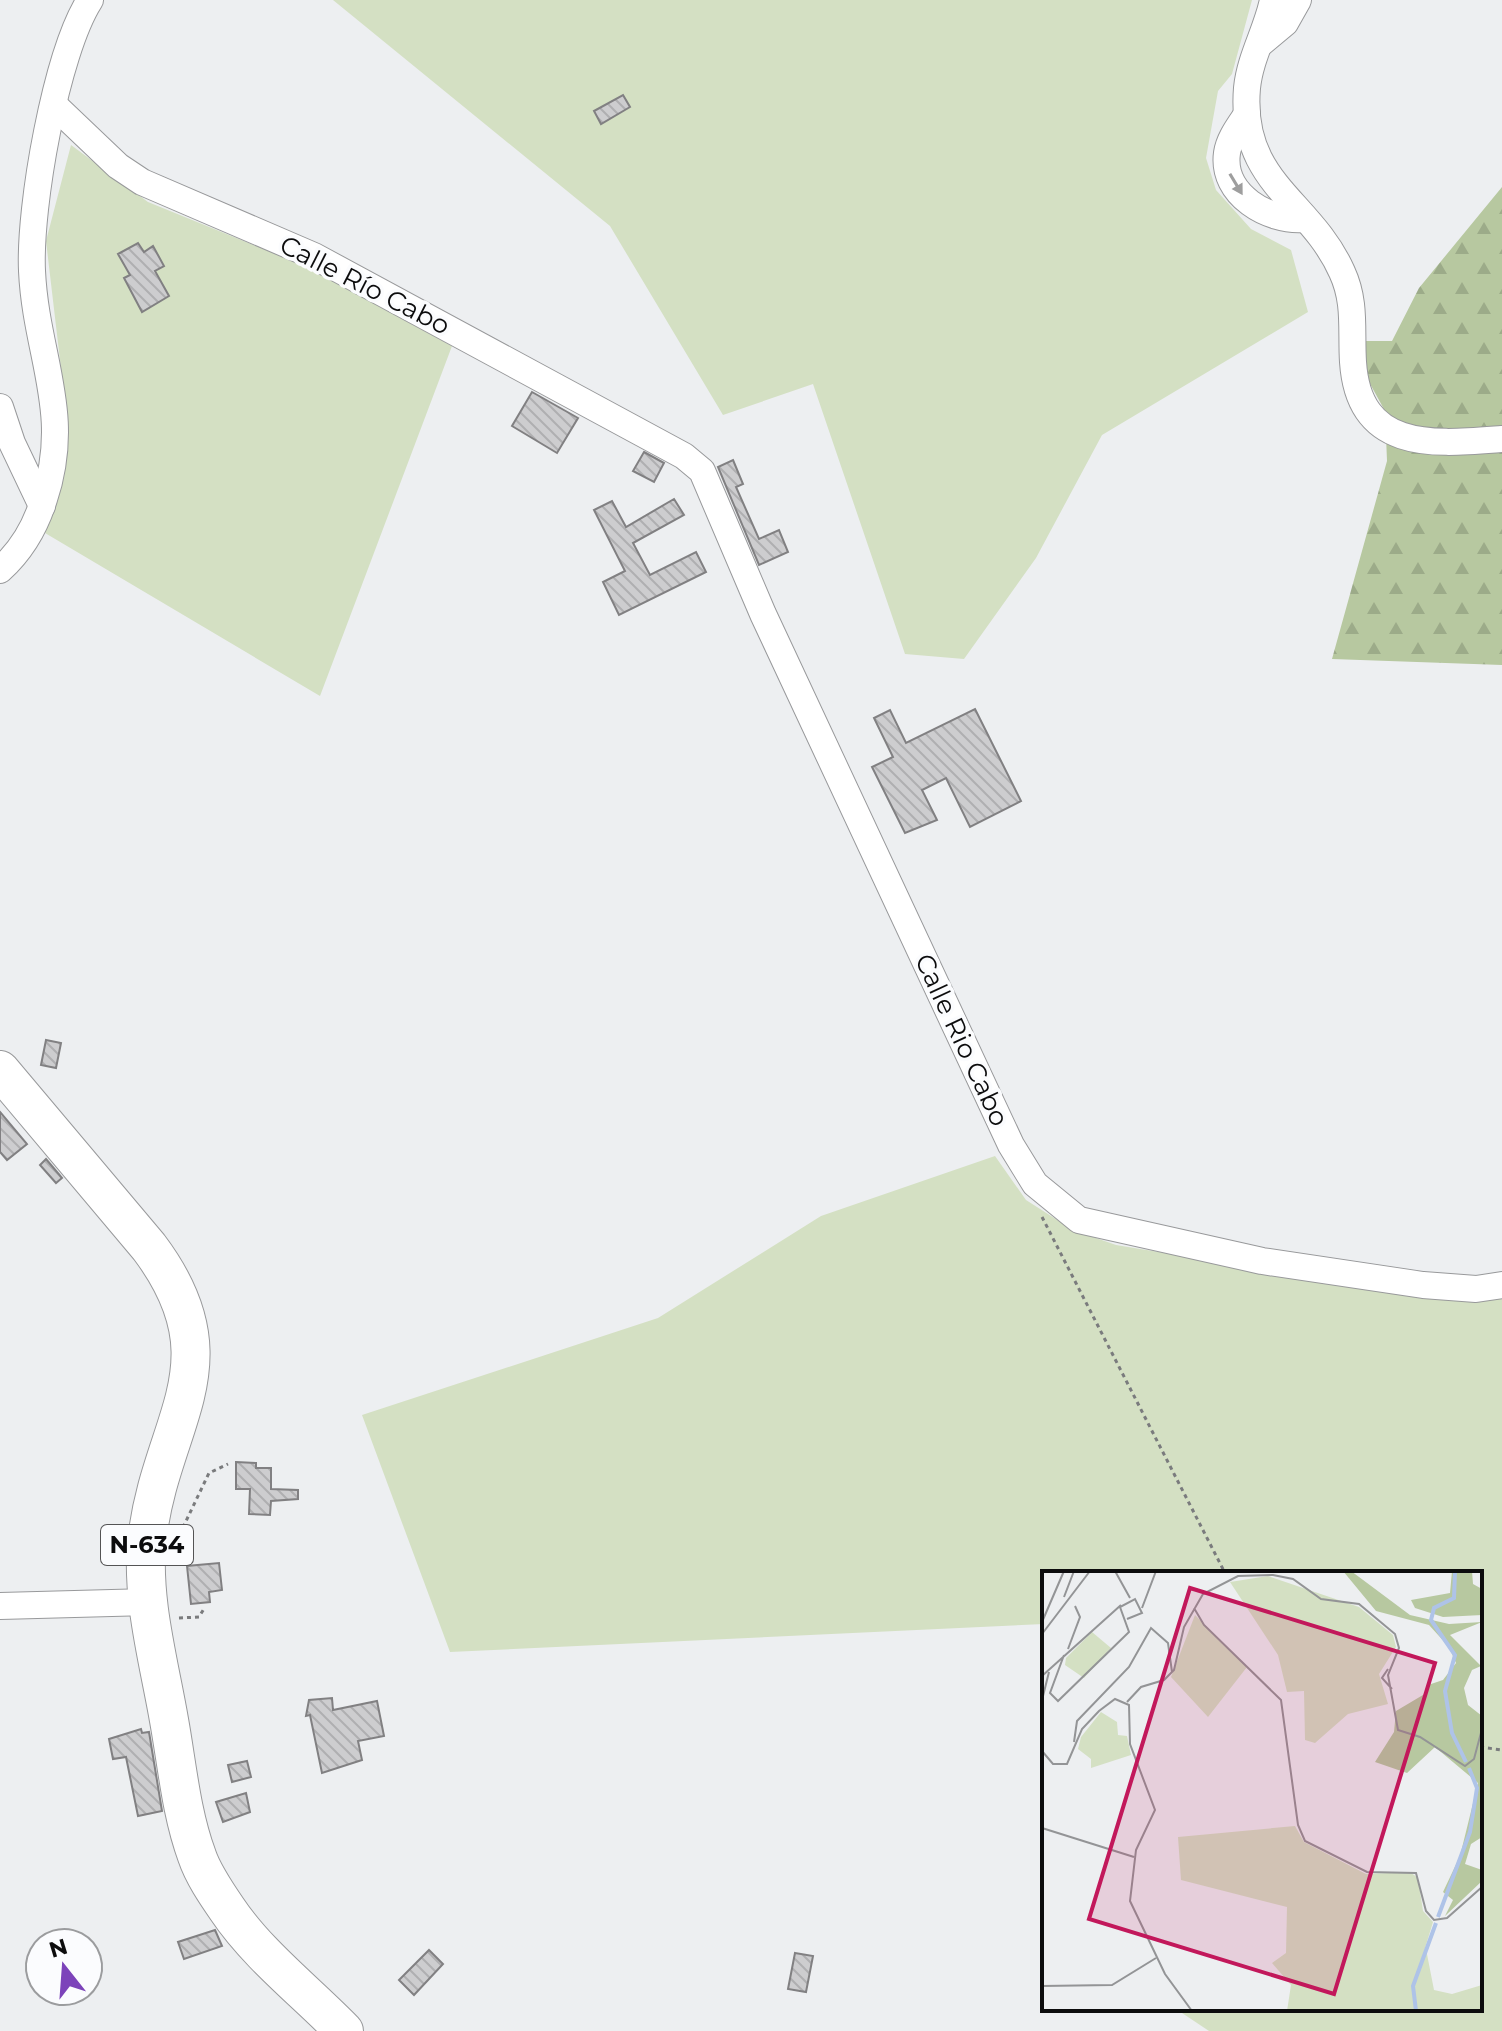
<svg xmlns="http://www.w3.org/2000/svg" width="1502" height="2031" viewBox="0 0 1502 2031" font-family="Montserrat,sans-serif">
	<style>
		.grass { fill: #d4e0c3 }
		.forest { fill: url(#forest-firs) }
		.building { fill: url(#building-back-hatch); stroke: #818082; stroke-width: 2 }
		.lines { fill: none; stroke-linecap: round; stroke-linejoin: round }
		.minor-casing { stroke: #98999b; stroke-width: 28 }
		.highway-casing { stroke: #98999b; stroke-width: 40 }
		.path { stroke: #7a7b7d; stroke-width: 3; stroke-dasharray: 4 4; stroke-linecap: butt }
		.minor { stroke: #fff; stroke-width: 26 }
		.highway { stroke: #fff; stroke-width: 38 }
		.oneway { fill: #9e9e9e }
		.labels { text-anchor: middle; stroke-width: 7; stroke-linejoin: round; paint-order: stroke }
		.shield { fill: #fbfcfe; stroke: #545455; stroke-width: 2 }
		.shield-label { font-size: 24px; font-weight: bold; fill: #0c0c0d }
		.street-label { font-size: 26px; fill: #0c0c0d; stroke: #fbfcfe }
		.inset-river { fill: none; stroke: #aec3e8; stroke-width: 4 }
		.inset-road { fill: none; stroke: #939496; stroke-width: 2 }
		.view { fill: #c2185b; fill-opacity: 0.15; stroke: #c2185b; stroke-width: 4 }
		.inset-edge { fill: none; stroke: #0c0c0d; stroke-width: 4 }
	</style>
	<defs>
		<pattern id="forest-firs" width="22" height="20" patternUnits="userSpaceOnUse" patternTransform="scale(2)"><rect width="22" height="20" fill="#b7c8a0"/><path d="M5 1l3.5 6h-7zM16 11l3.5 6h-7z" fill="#9cab89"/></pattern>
		<pattern id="building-back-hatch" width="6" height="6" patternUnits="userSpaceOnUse" patternTransform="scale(2)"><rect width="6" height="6" fill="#cdcdcf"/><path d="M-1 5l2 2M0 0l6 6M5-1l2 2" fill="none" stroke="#afafb1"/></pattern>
	</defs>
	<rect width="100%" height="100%" fill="#edeff1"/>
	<g class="grass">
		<polygon points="333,0 1252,0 1232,74 1218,91 1206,158 1216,190 1251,229 1291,250 1308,312 1102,435 1036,558 964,659 905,654 813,384 723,415 610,226"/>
		<polygon points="71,145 148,202 303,265 452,346 320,696 45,533 64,478 68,428 46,241"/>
		<polygon points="995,1156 1026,1200 1073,1230 1116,1245 1294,1274 1502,1295 1502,2031 1209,2031 1176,2009 1480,2009 1480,1573 1044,1573 1044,1624 450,1652 362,1415 658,1318 821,1216"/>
	</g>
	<polygon class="forest" points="1502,187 1502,665 1332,659 1387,461 1385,411 1363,371 1364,341 1392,341 1419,288"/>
	<g class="building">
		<polygon points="623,95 630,107 601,124 594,111"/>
		<polygon points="138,243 144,252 153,246 164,266 155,271 169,296 142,312 124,278 130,275 118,254"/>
		<polygon points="532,392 578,418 557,453 512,426"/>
		<polygon points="644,452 664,463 654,482 633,471"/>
		<polygon points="733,460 743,484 736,487 759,539 779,530 788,552 759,565 718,467"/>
		<polygon points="674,499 684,515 633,543 650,575 696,552 706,572 619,615 603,582 625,571 594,510 612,501 626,527"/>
		<polygon points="975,709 1021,801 970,827 946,778 922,790 937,820 905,833 872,767 893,757 874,718 890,710 906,743"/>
		<polygon points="46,1040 61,1043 56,1068 41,1065"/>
		<polygon points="0,1112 27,1144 7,1160 0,1152"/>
		<polygon points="46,1159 62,1178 56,1183 40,1165"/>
		<polygon points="236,1462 256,1463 256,1468 271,1468 271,1489 298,1490 298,1499 271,1501 270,1515 249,1514 250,1489 236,1489"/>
		<polygon points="219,1563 222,1590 209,1592 210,1602 191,1604 187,1566"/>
		<polygon points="332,1698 333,1710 377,1701 384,1736 358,1741 362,1760 322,1773 310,1715 306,1716 309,1700"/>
		<polygon points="141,1729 142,1733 149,1732 162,1811 138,1816 126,1757 113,1759 109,1739"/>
		<polygon points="247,1761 251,1777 232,1782 228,1765"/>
		<polygon points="246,1793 250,1812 223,1822 216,1802"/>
		<polygon points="215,1930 222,1946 184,1959 178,1942"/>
		<polygon points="429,1950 443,1964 414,1995 399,1980"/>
		<polygon points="795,1953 813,1956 806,1992 788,1989"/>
	</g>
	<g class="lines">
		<defs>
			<g id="minor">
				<path d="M 1273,0 C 1267,30 1250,57 1247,88 C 1239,183 1310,200 1342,272 C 1356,302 1351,330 1353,362 C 1359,453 1435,444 1502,439"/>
				<polyline points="1261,43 1285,23 1298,0"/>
				<polyline points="55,106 118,166 142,182 314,256 684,456 702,471 763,614 1011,1145 1035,1184 1079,1220 1262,1261 1423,1285 1476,1289 1502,1285"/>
				<path d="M 1247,114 C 1239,126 1229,139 1227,153 C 1221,195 1269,222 1304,219"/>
				<polyline points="0,407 12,443 42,506"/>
				<path d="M 0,570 C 22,550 35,528 44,499 C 73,413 36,356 32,271 C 29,207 56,53 90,0"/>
				<polyline points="0,1606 149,1602"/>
			</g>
			<path id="highway" d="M 0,1070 L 149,1247 C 237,1364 160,1421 147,1540 C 141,1599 159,1662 169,1720 C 177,1764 181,1813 197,1856 C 203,1874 216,1893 227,1909 C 257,1954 306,1992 344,2031"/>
		</defs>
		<use href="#minor" class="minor-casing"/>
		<use href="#highway" class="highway-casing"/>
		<g class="path">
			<polyline points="1042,1217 1225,1573"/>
			<polyline points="176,1542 209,1473 228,1464"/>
			<polyline points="179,1618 199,1617 205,1607"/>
			<polyline points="1480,1747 1502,1750"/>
		</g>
		<use href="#minor" class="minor"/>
		<use href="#highway" class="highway"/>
	</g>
	<defs><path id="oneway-solid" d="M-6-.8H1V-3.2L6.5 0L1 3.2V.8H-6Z" transform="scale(2)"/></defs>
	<use class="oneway" href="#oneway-solid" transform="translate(1236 184) rotate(59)"/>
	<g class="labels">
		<rect class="shield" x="101" y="1525" width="92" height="40" rx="6"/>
		<g class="shield-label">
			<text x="147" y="1553">N-634</text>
		</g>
		<g class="street-label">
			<text transform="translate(365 285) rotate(27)" y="9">Calle Río Cabo</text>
			<text transform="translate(962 1040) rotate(65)" y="9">Calle Rio Cabo</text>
		</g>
	</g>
	<g transform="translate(1042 1571)">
		<rect width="440" height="440" fill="#edeff1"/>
		<path d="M 226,5 L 317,36 L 351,64 L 354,76 L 337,103 L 346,133 L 306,143 L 273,172 L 263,169 L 262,120 L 245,121 L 236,84 L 188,11 ZM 153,44 L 205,96 L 166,146 L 129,106 ZM 50,61 L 69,77 L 42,107 L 23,94 L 24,87 ZM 59,141 L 75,151 L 76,164 L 85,165 L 89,184 L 49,197 L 49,188 L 36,178 L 39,166 ZM 253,255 L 262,271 L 324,303 L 368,301 L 376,307 L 381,340 L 391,351 L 376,400 L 384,378 L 392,419 L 410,423 L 440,414 L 440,440 L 245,440 L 249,414 L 230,392 L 244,382 L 245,336 L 139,309 L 136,266 Z" fill="#d4e0c3"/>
		<path d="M 301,0 L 309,0 L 368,44 L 407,53 L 440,51 L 408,64 L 439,95 L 430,99 L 422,117 L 426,134 L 440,145 L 440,266 L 429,273 L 423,293 L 440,299 L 440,310 L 403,345 L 411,329 L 401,321 L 418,285 L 436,212 L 393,176 L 365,202 L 333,191 L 352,161 L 354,140 L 386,121 L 386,114 L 401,109 L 414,92 L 407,76 L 387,54 L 334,40 ZM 410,0 L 430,0 L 431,13 L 440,18 L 440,44 L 401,46 L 373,37 L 369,29 L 408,22 Z" fill="#b7c8a0"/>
		<path class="inset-river" d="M 413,0 L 412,27 L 392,37 L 389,49 L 413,84 L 403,120 L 410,162 L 424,191M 396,346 L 428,261 L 435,217 L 427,197M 374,440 L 371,415 L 394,352"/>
		<path class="inset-road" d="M 73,0 L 88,27M 22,26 L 32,0M 100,37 L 114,0M 152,37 L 162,54 L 239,129 L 256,254 L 263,270 L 325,301 L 374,302 L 384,340 L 392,349 L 405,347 L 440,316M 0,51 L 22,0M 0,63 L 48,0M 26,78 L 38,46 L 33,35M 22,84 L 8,122 L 16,130 L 87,61 L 78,36 L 93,28 L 100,42 L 85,48M 346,98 L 340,107 L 350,118M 0,105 L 79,34M 440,121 L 440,146M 0,129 L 7,101M 85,131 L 99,116 L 122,109 L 132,99 L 142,56 L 161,23 L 196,5 L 231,4 L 251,8 L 279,28 L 317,33 L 353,63 L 357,77 L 346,104 L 356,159 L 378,166 L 423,195 L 432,188 L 440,158M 32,171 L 35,150 L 87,96 L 109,57 L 126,72 L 130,101M 0,180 L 11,193 L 25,193 L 40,158 L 57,140 L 73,128 L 87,134 L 88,173 L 113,239 L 94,279 L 88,330 L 123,403 L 150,440M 0,257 L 92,286M 0,415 L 70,414 L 114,387"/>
		<path class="view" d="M 148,17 L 393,92 L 292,423 L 47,348 Z"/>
		<rect width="440" height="440" class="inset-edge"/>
	</g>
	<g transform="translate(64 1967) rotate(343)"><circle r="38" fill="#fbfcfe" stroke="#9b9c9e" stroke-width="2"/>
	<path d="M0-6L14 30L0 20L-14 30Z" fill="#7c43ba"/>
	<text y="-12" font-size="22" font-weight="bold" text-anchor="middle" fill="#0c0c0d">N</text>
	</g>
</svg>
